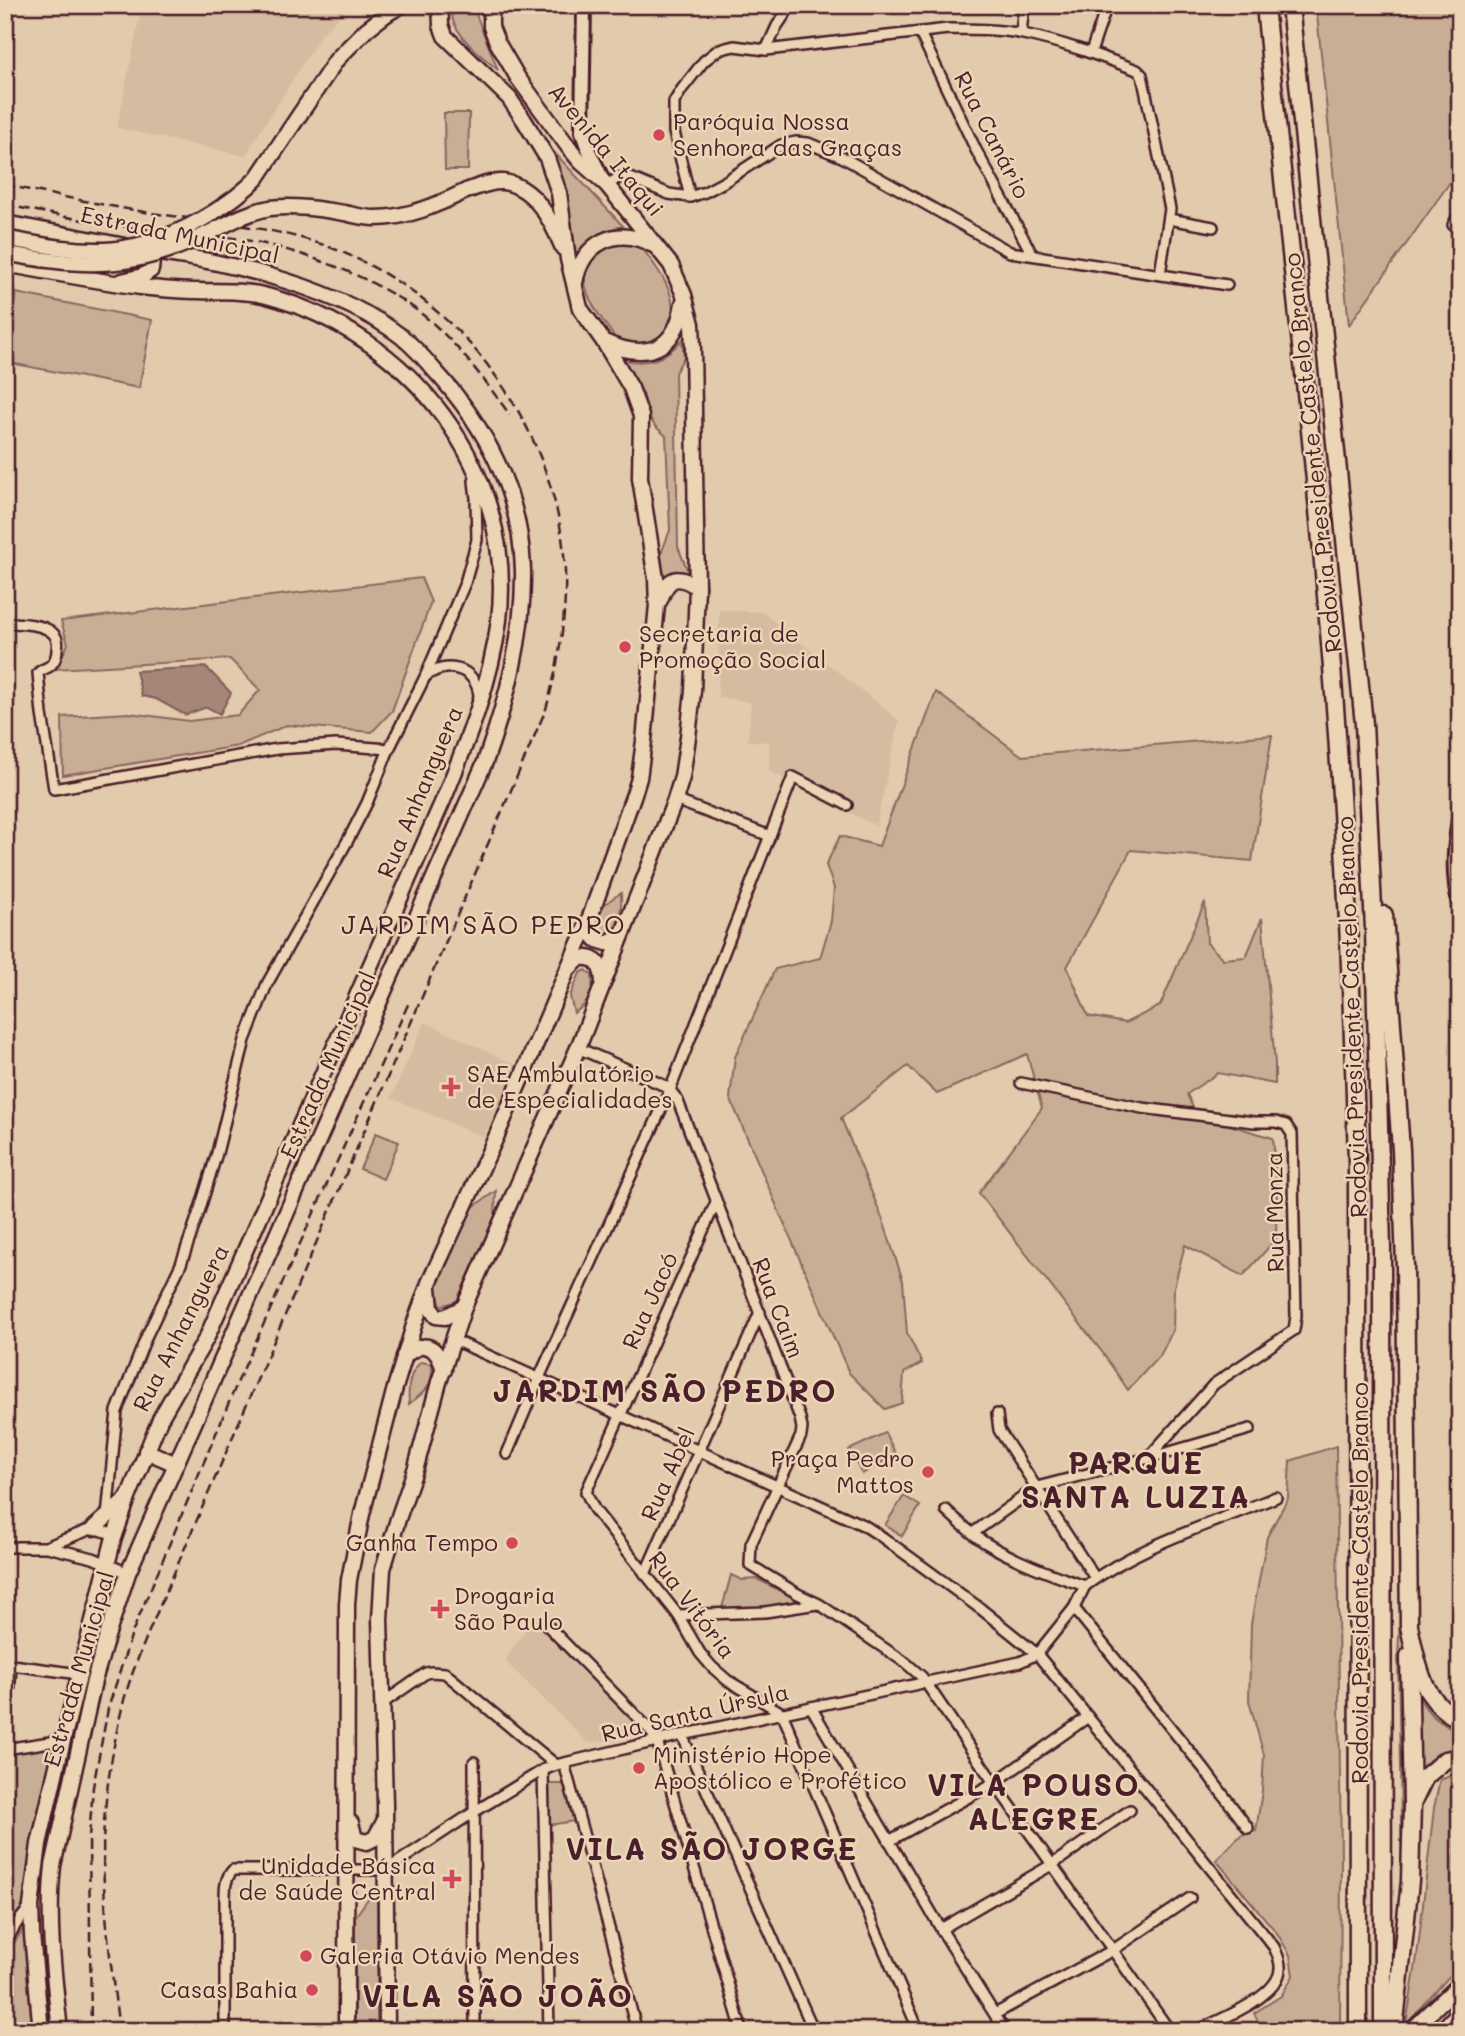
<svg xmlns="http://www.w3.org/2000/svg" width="1465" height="2036" viewBox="0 0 1465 2036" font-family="Mali,sans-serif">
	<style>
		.built { fill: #d5bca1 }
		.green { fill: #c9ae96; stroke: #8a6660; stroke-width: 2 }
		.water { fill: #a68678; stroke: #815d59; stroke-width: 2 }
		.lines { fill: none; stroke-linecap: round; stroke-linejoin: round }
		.minor-casing { stroke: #4a1f2b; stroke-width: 14 }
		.tertiary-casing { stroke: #4a1f2b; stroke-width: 16 }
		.secondary-casing { stroke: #4a1f2b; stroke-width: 18 }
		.primary-casing { stroke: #4a1f2b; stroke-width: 19 }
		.motorway-casing { stroke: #4a1f2b; stroke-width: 21 }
		.minor { stroke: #ecd5b4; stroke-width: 9 }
		.tertiary { stroke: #ecd5b4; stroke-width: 10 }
		.secondary { stroke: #ecd5b4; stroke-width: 12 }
		.primary { stroke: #ecd5b4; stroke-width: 14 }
		.motorway { stroke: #ecd5b4; stroke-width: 16 }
		.rail { stroke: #4a1f2b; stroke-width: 2.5; stroke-dasharray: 10 5; stroke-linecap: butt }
		.primary-bridge-casing { stroke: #4a1f2b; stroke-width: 19; stroke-linecap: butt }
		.primary-bridge { stroke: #ecd5b4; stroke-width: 14 }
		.poi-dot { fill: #d1495b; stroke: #ecd5b4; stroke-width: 2.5 }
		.labels { text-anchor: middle; stroke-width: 5; stroke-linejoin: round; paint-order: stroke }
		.poi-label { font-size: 23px; fill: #4a1f2b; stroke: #ecd5b4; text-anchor: start }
		.street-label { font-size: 23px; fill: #4a1f2b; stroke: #ecd5b4 }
		.quarter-label { font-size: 26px; letter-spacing: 2px; fill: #4a1f2b; stroke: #ecd5b4 }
		.district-label { font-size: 30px; font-weight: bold; letter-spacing: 2px; fill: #4a1f2b; stroke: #ecd5b4 }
	</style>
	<rect width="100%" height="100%" fill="#e2caac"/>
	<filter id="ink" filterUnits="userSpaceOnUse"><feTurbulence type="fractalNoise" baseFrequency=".0143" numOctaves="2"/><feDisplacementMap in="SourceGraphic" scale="14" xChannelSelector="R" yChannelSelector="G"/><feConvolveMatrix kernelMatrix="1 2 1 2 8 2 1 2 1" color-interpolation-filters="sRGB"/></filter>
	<g filter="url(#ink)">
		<g class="built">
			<polygon points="142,5 352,5 322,33 245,156 117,128"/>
			<polygon points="719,610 762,612 899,720 876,826 769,771 769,742 748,741 751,702 718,697"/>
			<polygon points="425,1022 516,1065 484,1137 391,1098"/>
			<polygon points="535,1614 637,1726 632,1737 588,1743 505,1661"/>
		</g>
		<g class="green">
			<path d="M 450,5 L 475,5 L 477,17 L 498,70 C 478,53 450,33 450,5 Z"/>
			<polygon points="1316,5 1460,5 1460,168 1349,325"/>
			<polygon points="444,113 469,113 468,170 445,170"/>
			<path d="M 550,148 L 623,226 C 600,231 591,236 576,255 L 566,189 L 548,149 Z"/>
			<path d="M 611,242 L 637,242 C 656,266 690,305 662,334 C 649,347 632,343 616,339 C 600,316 570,283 593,255 C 597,250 605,246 611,242 Z"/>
			<polygon points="16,293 152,320 139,388 5,362 5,346"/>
			<path d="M 682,340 L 684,357 L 675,373 L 678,547 L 689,574 L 687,576 L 675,572 L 663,578 L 661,554 L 670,530 L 666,436 L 655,426 L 648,415 L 643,393 L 622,360 C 650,365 663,360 682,340 Z"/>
			<polygon points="421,578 431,602 392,711 372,732 287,725 238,746 63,775 62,717 129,713 189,721 238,715 260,690 230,659 56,669 68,644 61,621"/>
			<polygon points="936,692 1022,756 1272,735 1252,861 1131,850 1067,967 1088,1016 1125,1023 1160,1006 1205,902 1207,943 1223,959 1246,957 1262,918 1275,1063 1275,1084 1218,1073 1187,1094 1196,1115 1273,1138 1277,1187 1276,1239 1243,1276 1185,1245 1174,1287 1173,1330 1161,1354 1128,1390 1102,1352 979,1193 1042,1108 1027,1054 937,1094 908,1066 841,1118 883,1220 903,1281 907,1333 922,1363 904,1373 902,1403 885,1409 849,1373 730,1098 735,1057 775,969 820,958 831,921 834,888 826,865 840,836 879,846"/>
			<path d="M 621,893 C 622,911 620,924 609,938 L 600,939 C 592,915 600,905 621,893 Z"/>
			<path d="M 586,970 L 592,975 C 594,994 590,1002 574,1013 L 570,996 L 580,973 Z"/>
			<polygon points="376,1133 399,1142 383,1179 360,1169"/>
			<polygon points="496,1191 495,1216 457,1301 441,1306 436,1290 470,1209"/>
			<path d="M 421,1362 L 432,1364 C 433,1387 426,1391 409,1404 C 408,1387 408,1374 421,1362 Z"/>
			<polygon points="885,1433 896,1454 862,1474 849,1450"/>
			<polygon points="1336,1446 1341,1859 1340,2030 1263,2031 1254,2013 1281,1996 1293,1976 1290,1955 1277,1933 1216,1860 1241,1835 1256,1831 1262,1791 1264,1755 1249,1701 1251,1624 1267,1537 1288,1498 1290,1461"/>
			<polygon points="904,1496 920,1506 902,1536 885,1525"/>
			<polygon points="731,1575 742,1580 757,1579 800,1601 800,1605 721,1612"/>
			<path d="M 1402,1578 C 1404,1598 1406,1618 1408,1638 C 1411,1679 1414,1716 1460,1731 L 1460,1749 C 1446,1749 1430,1757 1422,1769 C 1409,1788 1405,1853 1402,1878 L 1398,1656 Z"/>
			<polygon points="57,1744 27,1903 5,1936 5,1753"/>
			<polygon points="1460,1772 1460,1964 1406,2025 1417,1957 1434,1808 1440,1780"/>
			<polygon points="547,1784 565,1784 575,1821 548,1825"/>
			<polygon points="370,1896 377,1896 377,2031 355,2031 355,1917"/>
			<polygon points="25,1926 32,2031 6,2031 5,1957"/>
		</g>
		<polygon class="water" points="206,667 231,693 220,714 207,707 185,715 156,699 142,696 136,671"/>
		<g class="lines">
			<defs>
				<g id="minor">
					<polyline points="920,33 976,150 1032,254"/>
					<polyline points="1021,33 1024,5"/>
					<polyline points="766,50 777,26 791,5"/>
					<polyline points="1091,52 1107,5"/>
					<polyline points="607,185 618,178 628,177 669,194 690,197 705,192 724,182 781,145 796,142 808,143 842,157 1010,252 1227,285"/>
					<path d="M 690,197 L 674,132 L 674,102 L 682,89 L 704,61 L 718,50 L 734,46 L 766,50 L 948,29 C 973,29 999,29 1023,34 C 1062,42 1100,56 1137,70 L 1142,75 L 1170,209 L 1160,274"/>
					<polyline points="1169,219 1213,227"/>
					<polyline points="1453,225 1460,213"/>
					<path d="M 5,623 C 21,623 63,623 57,649 C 57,654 55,661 51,665 C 46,670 42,668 38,673 L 42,714 L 54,789 L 277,749 L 336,745 L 389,749"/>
					<path d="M 426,676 C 447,661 475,667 479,695"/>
					<polyline points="675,800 770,836"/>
					<polyline points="578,1048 663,1085 670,1090 678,1101 800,1418 802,1428 801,1436 751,1544 750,1565 798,1594 819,1604 906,1663 922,1677 983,1767 1170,2031"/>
					<polyline points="1021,1083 1142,1108 1254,1122 1276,1122 1286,1125 1292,1134 1296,1316 1294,1330 1214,1384 1147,1459"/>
					<polyline points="716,1202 586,1492 594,1509 678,1615 700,1653 712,1667 727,1680 782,1713 919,2031"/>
					<path d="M 454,1340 L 865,1526 L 882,1537 L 981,1609 L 1037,1654 L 1274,1947 C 1277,1954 1281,1961 1280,1969 C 1279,1997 1219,2020 1196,2031"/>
					<polyline points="997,1414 999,1430 1095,1578"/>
					<polyline points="507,1454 539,1378 670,1090 793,777 847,805"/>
					<path d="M 946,1510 C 958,1521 970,1533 984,1542 C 1015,1561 1050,1574 1085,1586 C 1141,1544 1212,1524 1276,1497"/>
					<polyline points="107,1517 117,1411 147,1335 181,1264 199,1212 217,1153 245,1040 267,984 348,840 367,803 389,749 425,677 465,583 477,540 476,498 474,481"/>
					<polyline points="973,1533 1037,1487 1149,1458 1250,1429"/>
					<polyline points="48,1546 94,1528 115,1535"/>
					<polyline points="5,1547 47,1547 93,1558 128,1573"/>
					<polyline points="645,1574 760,1312"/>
					<polyline points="1074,1608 1204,1769 1248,1828"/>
					<polyline points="678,1615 765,1612 817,1604"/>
					<polyline points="544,1622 648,1728 657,1741 742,2031"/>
					<polyline points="5,1664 79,1674"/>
					<polyline points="383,1703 426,1673 431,1672 445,1673 556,1765"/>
					<polyline points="811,1707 941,1929 1005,2031"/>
					<polyline points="682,1735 814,2031"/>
					<polyline points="5,1749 63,1740"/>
					<polyline points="6,1749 11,1665"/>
					<polyline points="474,1762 475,2031"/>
					<polyline points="564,1763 637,2031"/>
					<polyline points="543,1770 549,2031"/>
					<polyline points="889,1841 994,1783 1088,1717"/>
					<polyline points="941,1929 1053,1864 1130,1810"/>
					<polyline points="5,1943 17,1923 30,1907"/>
					<polyline points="995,2014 1113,1950 1190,1898"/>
					<path d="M 225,2031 L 225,1899 C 225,1888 225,1878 233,1870 L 386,1870 L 474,1812 L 543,1770 L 556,1765 L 682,1735 L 1020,1662 L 1037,1654 L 1074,1608 L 1085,1586"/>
				</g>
				<path id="tertiary" d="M 1460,809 C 1452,850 1451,874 1460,915"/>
				<path id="secondary" d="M 584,5 L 582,132 C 586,149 597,165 603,181"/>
				<g id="primary">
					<polyline points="388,13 402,5"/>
					<path d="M 466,191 C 478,187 490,181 503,182 C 535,186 552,222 563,248"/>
					<polyline points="5,223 125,246"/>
					<path d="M 5,264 C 50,272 96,281 141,287 C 160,289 180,291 199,291 C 222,292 245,290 267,296 C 410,334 517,470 499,620 C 491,682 468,739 445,796 L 207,1337 L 160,1419 L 128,1498 L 113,1541 L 63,1740 L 39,1844 L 31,1906 L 32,1935 L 41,2031"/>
					<polyline points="122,281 143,276 151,270 152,260 143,250"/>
					<path d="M 575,283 C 582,242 617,225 653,245"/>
					<path d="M 604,342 C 646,361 676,351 683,303"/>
					<path d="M 660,600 C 668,578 676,573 697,587"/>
					<polyline points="590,918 591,933 597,940 607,943 622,935"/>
					<path d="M 568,969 L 580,958 C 598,956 602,967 603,982"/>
					<polyline points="429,1288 431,1309 436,1316 445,1317 464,1307"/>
					<path d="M 404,1356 C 425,1340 436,1344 444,1370"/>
					<polyline points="146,1451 169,1461"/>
					<polyline points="94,1528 127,1499"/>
					<polyline points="351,1823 355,1839 367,1842 375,1838 384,1822"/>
					<path d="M 60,2031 C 54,1975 47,1921 53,1866 L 94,1681 L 108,1633 L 128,1573 L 485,762 C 507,700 524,636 523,570 C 521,494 486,426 435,371 C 425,359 414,347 402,337 C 340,289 235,263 159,253"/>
					<polyline points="346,2031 347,1604 349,1580 362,1514 395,1388 415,1322 429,1283 497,1135 590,917 635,791 639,778 644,741 657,605 656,579 640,478 641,416 631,388 604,342 580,308 568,259 559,193 547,158 524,120 509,98 445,36 441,25 440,5"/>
					<polyline points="387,2031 385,1804 380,1619 383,1569 398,1519 416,1467 439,1382 464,1307 578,1048 675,800 682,777 688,737 693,691 697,587 693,349 692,324 684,295 671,265 607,185 581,162 570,149 518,78 497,42 491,27 491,5"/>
					<polyline points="1411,2031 1460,1984"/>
					<polyline points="1441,2031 1460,2011"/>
				</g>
				<g id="motorway">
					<path d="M 1265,5 C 1285,214 1312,422 1329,631 C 1344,807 1352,984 1357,1161 L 1358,2031"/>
					<polyline points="1290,5 1364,724 1374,929 1382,1249 1383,2031"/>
					<path d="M 1384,915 L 1401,1150 L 1405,1266 L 1409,1626 C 1417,1662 1422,1704 1460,1719"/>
					<polyline points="1409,1656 1412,1802"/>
					<polyline points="1394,2031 1410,1881 1412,1804 1425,1777 1445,1760 1460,1757"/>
				</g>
			</defs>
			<use href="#minor" class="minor-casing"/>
			<use href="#tertiary" class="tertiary-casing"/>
			<use href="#secondary" class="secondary-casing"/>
			<use href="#primary" class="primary-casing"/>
			<use href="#motorway" class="motorway-casing"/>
			<use href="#minor" class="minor"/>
			<use href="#tertiary" class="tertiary"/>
			<use href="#secondary" class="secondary"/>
			<use href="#primary" class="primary"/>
			<use href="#motorway" class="motorway"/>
			<g class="rail">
				<path d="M 5,185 C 54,195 102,205 151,213 C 212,222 273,226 332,248 C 448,293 535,399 559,521 C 572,582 563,649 546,709 L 156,1615 C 144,1643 132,1671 124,1700 C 114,1740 107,1781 104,1822 C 100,1891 111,1962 119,2031"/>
				<path d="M 5,205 C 44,212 82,221 121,226 C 154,231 188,231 221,236 C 291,245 388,279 439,329 C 466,355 488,385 510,415"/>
				<polyline points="91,2031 89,1837 93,1787 108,1709 132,1633 238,1381 410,1000"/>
			</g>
			<defs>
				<g id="primary-bridge">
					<path d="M 5,238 C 89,255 138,260 214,212 C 229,202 244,192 257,178 L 337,59 L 367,29 L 388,13"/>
					<path d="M 5,253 C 75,267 126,270 192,241 C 218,230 241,213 270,208 C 295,205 320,209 344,213 C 354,215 365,218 375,218 C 408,218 437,205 466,191"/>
				</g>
			</defs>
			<use href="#primary-bridge" class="primary-bridge-casing"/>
			<use href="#primary-bridge" class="primary-bridge"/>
		</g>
	</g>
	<g class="poi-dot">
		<circle cx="659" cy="135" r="7"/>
		<circle cx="625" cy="647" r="7"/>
		<path d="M447.5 1076.5h7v7h7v7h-7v7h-7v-7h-7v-7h7z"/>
		<circle cx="928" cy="1472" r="7"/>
		<circle cx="512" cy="1543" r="7"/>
		<path d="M436.5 1598.5h7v7h7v7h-7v7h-7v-7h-7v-7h7z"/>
		<circle cx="639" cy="1768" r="7"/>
		<path d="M448.5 1868.5h7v7h7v7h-7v7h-7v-7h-7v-7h7z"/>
		<circle cx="306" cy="1956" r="7"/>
		<circle cx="312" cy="1990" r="7"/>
	</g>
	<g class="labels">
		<g class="poi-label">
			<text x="673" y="130">Paróquia Nossa<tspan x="673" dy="26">Senhora das Graças</tspan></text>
			<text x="639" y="642">Secretaria de<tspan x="639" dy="26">Promoção Social</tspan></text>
			<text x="467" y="1082">SAE Ambulatório<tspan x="467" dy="26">de Especialidades</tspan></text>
			<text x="914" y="1467" text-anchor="end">Praça Pedro<tspan x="914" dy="26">Mattos</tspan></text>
			<text x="498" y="1551" text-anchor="end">Ganha Tempo</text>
			<text x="454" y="1604">Drogaria<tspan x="454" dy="26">São Paulo</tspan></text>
			<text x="653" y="1763">Ministério Hope<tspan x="653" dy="26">Apostólico e Profético</tspan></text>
			<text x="436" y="1874" text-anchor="end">Unidade Básica<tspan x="436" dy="26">de Saúde Central</tspan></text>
			<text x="320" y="1964">Galeria Otávio Mendes</text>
			<text x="298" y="1998" text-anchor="end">Casas Bahia</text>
		</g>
		<g class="street-label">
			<text transform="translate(992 135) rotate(63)" y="8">Rua Canário</text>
			<text transform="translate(606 150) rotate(50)" y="8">Avenida Itaqui</text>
			<text transform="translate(180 235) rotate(12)" y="8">Estrada Municipal</text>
			<text transform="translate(1313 453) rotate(-96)" y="8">Rodovia Presidente Castelo Branco</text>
			<text transform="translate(420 792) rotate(-67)" y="8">Rua Anhanguera</text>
			<text transform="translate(1352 1017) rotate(-92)" y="8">Rodovia Presidente Castelo Branco</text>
			<text transform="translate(328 1065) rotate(-66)" y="8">Estrada Municipal</text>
			<text transform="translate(1275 1212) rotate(-91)" y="8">Rua Monza</text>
			<text transform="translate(650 1301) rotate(-66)" y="8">Rua Jacó</text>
			<text transform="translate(778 1308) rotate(69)" y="8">Rua Caim</text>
			<text transform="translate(181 1328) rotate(-63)" y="8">Rua Anhanguera</text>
			<text transform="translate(668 1474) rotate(-66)" y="8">Rua Abel</text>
			<text transform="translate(1360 1583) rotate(-90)" y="8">Rodovia Presidente Castelo Branco</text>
			<text transform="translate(692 1605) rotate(53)" y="8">Rua Vitória</text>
			<text transform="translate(79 1669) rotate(-74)" y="8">Estrada Municipal</text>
			<text transform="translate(695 1713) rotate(-13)" y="8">Rua Santa Úrsula</text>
		</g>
		<g class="quarter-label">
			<text x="484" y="934">JARDIM SÃO PEDRO</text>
		</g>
		<g class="district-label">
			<text x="665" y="1402">JARDIM SÃO PEDRO</text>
			<text x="1136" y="1474">PARQUE<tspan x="1136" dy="34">SANTA LUZIA</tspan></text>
			<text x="1034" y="1796">VILA POUSO<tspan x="1034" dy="34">ALEGRE</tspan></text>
			<text x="712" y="1860">VILA SÃO JORGE</text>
			<text x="498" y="2007">VILA SÃO JOÃO</text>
		</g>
	</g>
	<rect width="1465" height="2036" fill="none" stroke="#ecd5b4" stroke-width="28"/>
	<rect x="14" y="14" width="1437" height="2008" fill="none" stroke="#4a1f2b" stroke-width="2.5" filter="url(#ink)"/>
</svg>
